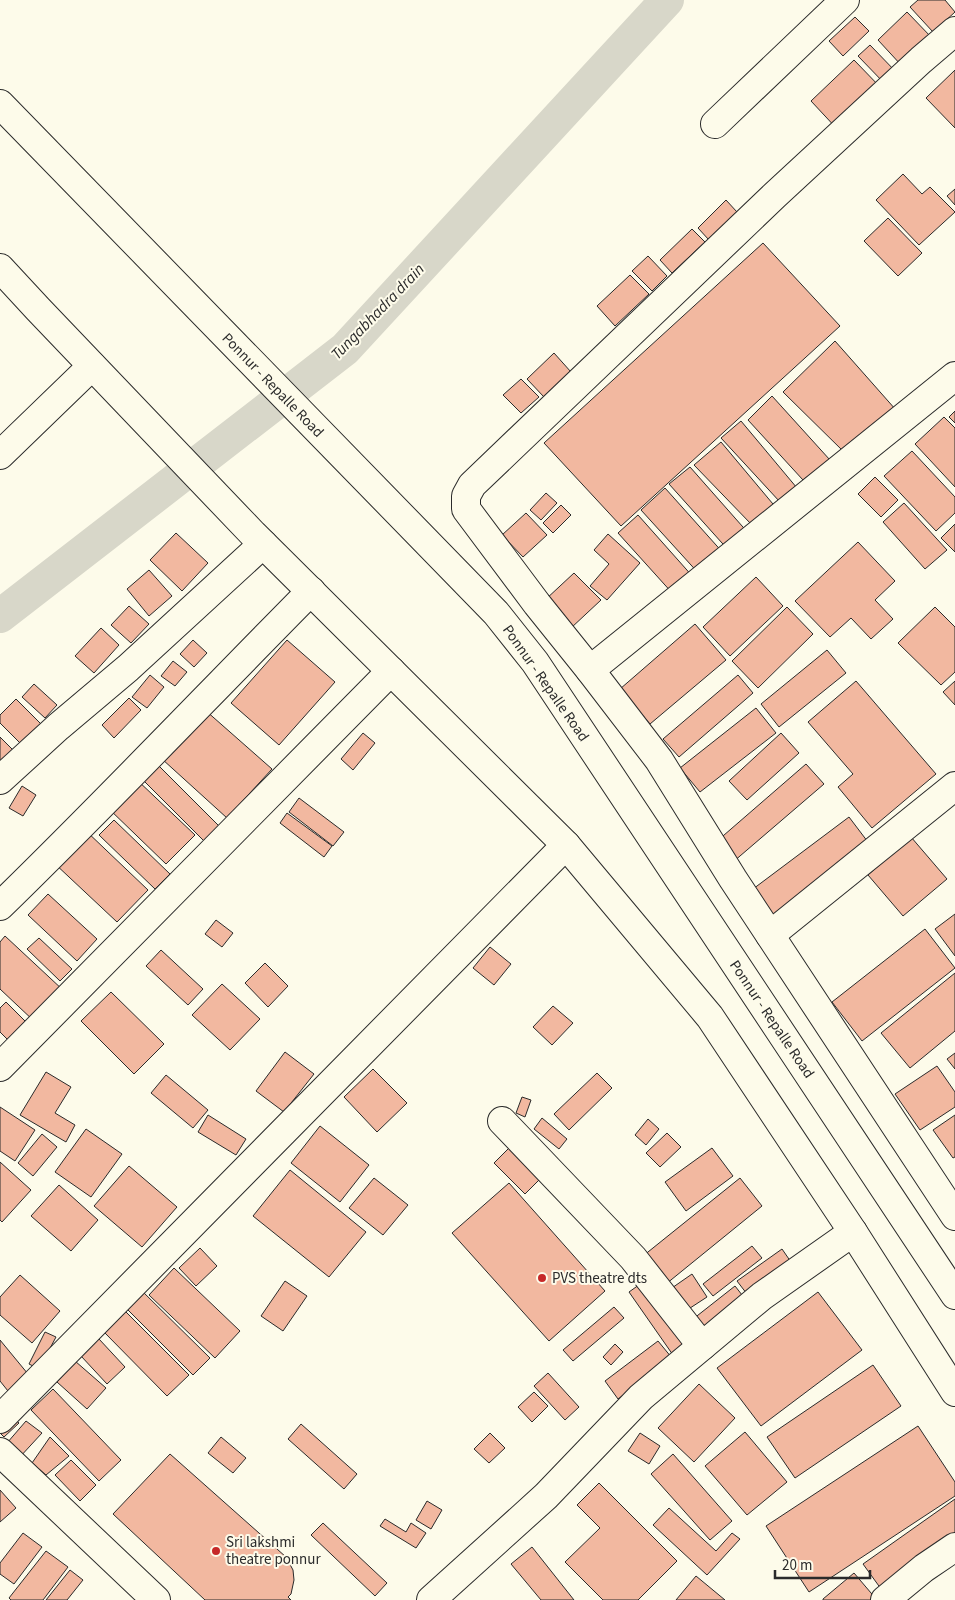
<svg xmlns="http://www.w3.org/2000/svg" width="955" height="1600" viewBox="0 0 955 1600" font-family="'Source Sans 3',sans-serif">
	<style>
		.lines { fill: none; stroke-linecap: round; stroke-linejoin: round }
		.canal { stroke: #d8d7c9; stroke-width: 34 }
		.building { fill: #f2b8a0; stroke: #2b2b2b }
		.minor-casing { stroke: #2b2b2b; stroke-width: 30 }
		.secondary-casing { stroke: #2b2b2b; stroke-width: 30 }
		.minor { stroke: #fdfbea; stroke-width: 28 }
		.secondary { stroke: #fdfbea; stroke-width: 28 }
		.poi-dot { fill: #c62828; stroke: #fdfbea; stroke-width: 2 }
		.labels { text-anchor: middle; stroke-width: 4; stroke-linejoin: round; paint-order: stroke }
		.street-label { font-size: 15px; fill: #2b2b2b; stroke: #fdfbea }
		.poi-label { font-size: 15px; fill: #2b2b2b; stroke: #fdfbea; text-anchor: start }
		.water-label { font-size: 16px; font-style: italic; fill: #2b2b2b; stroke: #fdfbea }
	</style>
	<rect width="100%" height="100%" fill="#fdfbea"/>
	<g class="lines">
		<polyline class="canal" points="0,616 345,349 667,0"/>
	</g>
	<g class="building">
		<polygon points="918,0 945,0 955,12 933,32 910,7"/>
		<polygon points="907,12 932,38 902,66 878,40"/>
		<polygon points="855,17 869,31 843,56 829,41"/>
		<polygon points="870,45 898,74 886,85 858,56"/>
		<polygon points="854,60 883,90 839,131 811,101"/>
		<polygon points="955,70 955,128 926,98"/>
		<polygon points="903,174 922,194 930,187 955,212 919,245 876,200"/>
		<polygon points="955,189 955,205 947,196"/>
		<polygon points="726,200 737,212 709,240 698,228"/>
		<polygon points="888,218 922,253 898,276 864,241"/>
		<polygon points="692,229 705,242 672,273 660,260"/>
		<polygon points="763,243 840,326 621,526 544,443"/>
		<polygon points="648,256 667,276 652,291 632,271"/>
		<polygon points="630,275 649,294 615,326 597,306"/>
		<polygon points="835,341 896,410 844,452 783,392"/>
		<polygon points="554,353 571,372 544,397 527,379"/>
		<polygon points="521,379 539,397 521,413 503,395"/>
		<polygon points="772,396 830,460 803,480 748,420"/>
		<polygon points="955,411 955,423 949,417"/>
		<polygon points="944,417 955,428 955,487 915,444"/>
		<polygon points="741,421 797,488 780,502 721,438"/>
		<polygon points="721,442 778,510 752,525 694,465"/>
		<polygon points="912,451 955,497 955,513 936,531 884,476"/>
		<polygon points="690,467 750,535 731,553 669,484"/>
		<polygon points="875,477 898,500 881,517 858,494"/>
		<polygon points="665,488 725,555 701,576 641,510"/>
		<polygon points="546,493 557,503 541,520 530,510"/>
		<polygon points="904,503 947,550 925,569 883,522"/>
		<polygon points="561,505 571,515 553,533 543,523"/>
		<polygon points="526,513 547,535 523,557 502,535"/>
		<polygon points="638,515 694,578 674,595 618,533"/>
		<polygon points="955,524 955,552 941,538"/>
		<polygon points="176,533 208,563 182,591 150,560"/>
		<polygon points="608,534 640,563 607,600 590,586 609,564 594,550"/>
		<polygon points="858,542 895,581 875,600 893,619 871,639 851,618 830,637 795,601"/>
		<polygon points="149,570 172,596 149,616 127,589"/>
		<polygon points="574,573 601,600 571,628 545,600"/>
		<polygon points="756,577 783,606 730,656 703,627"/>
		<polygon points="129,606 149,624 131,643 111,625"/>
		<polygon points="787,607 813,634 758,688 732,661"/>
		<polygon points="935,607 955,627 955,672 941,685 898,643"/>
		<polygon points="695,624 726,660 650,724 620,689"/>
		<polygon points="101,628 119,645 94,673 75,656"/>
		<polygon points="193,640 207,653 194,667 180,654"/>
		<polygon points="287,640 335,682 279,745 231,703"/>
		<polygon points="827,650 846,673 779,727 761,704"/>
		<polygon points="173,661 187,672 175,686 161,676"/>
		<polygon points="150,675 164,687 147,708 132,697"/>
		<polygon points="738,675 753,693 679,757 663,739"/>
		<polygon points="856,681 936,774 872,828 838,787 853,774 808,722"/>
		<polygon points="955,681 955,705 943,692"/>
		<polygon points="34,684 57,705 45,718 22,697"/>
		<polygon points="129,698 141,710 114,738 102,725"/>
		<polygon points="16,699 41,724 21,744 0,723 0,715"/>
		<polygon points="756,708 776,733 700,792 680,768"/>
		<polygon points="205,710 272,769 227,818 162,759"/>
		<polygon points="363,733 375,743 353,770 341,759"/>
		<polygon points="781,733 799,753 747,800 729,781"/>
		<polygon points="0,737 19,756 0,774"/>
		<polygon points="155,762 221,828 206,843 140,777"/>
		<polygon points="806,764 824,784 733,862 716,842"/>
		<polygon points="135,778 195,835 166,864 107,807"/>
		<polygon points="22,786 36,795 23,816 9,808"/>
		<polygon points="299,798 344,832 333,846 289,812"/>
		<polygon points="287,813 332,846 324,857 280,823"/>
		<polygon points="849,817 874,850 779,922 753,889"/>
		<polygon points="114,820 170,874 155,889 99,835"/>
		<polygon points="84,829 148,890 117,922 53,862"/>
		<polygon points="911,837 947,879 903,916 868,875"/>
		<polygon points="48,894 97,939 77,961 28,915"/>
		<polygon points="955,914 955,956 935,929"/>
		<polygon points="216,920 233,933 222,947 205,934"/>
		<polygon points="925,929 955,968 862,1041 832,1002"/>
		<polygon points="5,936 64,991 35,1022 0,989 0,942"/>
		<polygon points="39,938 72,969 60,981 27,949"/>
		<polygon points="490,947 511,964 494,985 473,968"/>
		<polygon points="161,950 203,989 188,1005 146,966"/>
		<polygon points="265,963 288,986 268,1007 245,983"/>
		<polygon points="955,973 955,1031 910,1068 881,1033"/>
		<polygon points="222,984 260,1019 230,1050 192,1015"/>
		<polygon points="111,992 164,1044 134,1074 81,1021"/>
		<polygon points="6,1002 31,1027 13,1045 0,1032 0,1008"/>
		<polygon points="553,1006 573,1023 552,1045 533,1027"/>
		<polygon points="285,1052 314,1074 284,1112 256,1091"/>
		<polygon points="955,1053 955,1069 947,1059"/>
		<polygon points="937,1066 955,1092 955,1107 920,1130 895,1094"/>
		<polygon points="373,1069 407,1103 377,1132 344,1097"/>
		<polygon points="46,1072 71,1087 55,1113 75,1125 66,1142 20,1115"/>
		<polygon points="597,1073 612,1088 569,1130 554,1114"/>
		<polygon points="166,1075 208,1110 193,1128 151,1093"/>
		<polygon points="522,1097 531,1100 525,1117 516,1113"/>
		<polygon points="0,1107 35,1130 15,1161 0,1151"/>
		<polygon points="208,1115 246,1139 236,1155 198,1132"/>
		<polygon points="955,1115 955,1157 953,1158 933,1130"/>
		<polygon points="542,1118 567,1139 559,1149 534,1129"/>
		<polygon points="648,1119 659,1129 646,1145 635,1135"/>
		<polygon points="320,1126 369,1165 340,1202 291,1163"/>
		<polygon points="86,1129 122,1154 91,1197 55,1172"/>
		<polygon points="667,1133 681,1147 660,1167 646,1153"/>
		<polygon points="42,1134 57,1147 33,1176 18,1163"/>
		<polygon points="513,1144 542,1177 525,1194 494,1163"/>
		<polygon points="712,1148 733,1176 686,1211 665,1182"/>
		<polygon points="0,1162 31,1190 2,1222 0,1220"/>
		<polygon points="129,1166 177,1207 142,1247 94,1206"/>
		<polygon points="290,1170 366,1232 329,1277 253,1216"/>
		<polygon points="374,1178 408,1205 383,1235 349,1208"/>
		<polygon points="740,1178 762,1206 666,1284 643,1256"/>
		<polygon points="509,1183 605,1291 549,1341 452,1233"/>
		<polygon points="59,1185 98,1220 71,1251 31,1216"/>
		<polygon points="752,1246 762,1258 713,1296 703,1284"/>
		<polygon points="200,1248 217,1266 196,1286 179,1268"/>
		<polygon points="782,1249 791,1262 747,1294 737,1281"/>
		<polygon points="174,1268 240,1331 215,1358 149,1295"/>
		<polygon points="692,1274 707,1297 684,1312 669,1290"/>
		<polygon points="20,1275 60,1311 32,1343 0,1315 0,1297"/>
		<polygon points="285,1281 307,1296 283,1331 261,1316"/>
		<polygon points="643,1282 687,1345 673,1355 629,1292"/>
		<polygon points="735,1286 746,1300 699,1337 688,1323"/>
		<polygon points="140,1289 210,1358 193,1375 123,1305"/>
		<polygon points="818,1292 862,1350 761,1426 717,1368"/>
		<polygon points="614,1307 624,1318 573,1361 563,1350"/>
		<polygon points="125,1311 189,1375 167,1396 104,1332"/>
		<polygon points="45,1332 56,1337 39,1369 29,1364"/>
		<polygon points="99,1339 125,1367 107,1384 81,1356"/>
		<polygon points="0,1340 28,1374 8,1391 0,1381"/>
		<polygon points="658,1341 672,1358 618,1399 605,1381"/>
		<polygon points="615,1344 623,1352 611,1365 603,1357"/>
		<polygon points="75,1361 106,1388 87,1409 57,1382"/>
		<polygon points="873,1365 901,1406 795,1478 767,1437"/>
		<polygon points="548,1373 579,1407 565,1420 534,1386"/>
		<polygon points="699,1384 735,1418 694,1462 658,1428"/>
		<polygon points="53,1389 121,1460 99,1481 31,1410"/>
		<polygon points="534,1392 548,1406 532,1422 518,1407"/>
		<polygon points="11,1416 19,1423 4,1437 0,1433 0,1426"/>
		<polygon points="26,1421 42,1433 19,1458 7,1443"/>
		<polygon points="301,1424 357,1474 344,1489 288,1439"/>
		<polygon points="918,1426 955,1482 955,1496 809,1592 766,1526"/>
		<polygon points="745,1432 787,1482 747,1515 705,1466"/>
		<polygon points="490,1433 505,1448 489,1463 474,1449"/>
		<polygon points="640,1433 660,1446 649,1464 628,1451"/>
		<polygon points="50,1437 69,1456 46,1475 32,1463"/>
		<polygon points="221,1437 246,1458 233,1473 208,1453"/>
		<polygon points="170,1454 286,1557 293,1570 294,1580 291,1594 288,1597 291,1600 205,1600 113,1514"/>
		<polygon points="673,1454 732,1521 710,1540 651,1474"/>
		<polygon points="71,1460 96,1485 80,1501 55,1475"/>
		<polygon points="599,1483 677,1561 638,1600 603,1600 565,1562 600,1528 577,1505"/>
		<polygon points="0,1490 16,1508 0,1522"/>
		<polygon points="955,1499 955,1543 884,1593 863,1564"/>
		<polygon points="427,1501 442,1510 431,1529 416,1520"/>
		<polygon points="669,1508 716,1551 732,1533 740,1539 707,1575 653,1525"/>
		<polygon points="385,1519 406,1532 411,1523 426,1533 416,1548 380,1526"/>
		<polygon points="323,1523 387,1583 375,1596 311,1535"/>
		<polygon points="23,1533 42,1547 14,1584 0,1574 0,1563"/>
		<polygon points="532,1547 574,1600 541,1600 511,1564"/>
		<polygon points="46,1551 68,1567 43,1600 11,1600 9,1598"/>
		<polygon points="70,1570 83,1580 67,1600 46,1600"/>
		<polygon points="854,1573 877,1600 823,1600 823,1599"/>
		<polygon points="696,1576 725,1600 676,1600"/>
	</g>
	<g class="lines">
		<defs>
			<g id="minor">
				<polyline points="955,31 921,60 775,195 472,485 466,496 466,509 537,604 590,670 659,760 733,879 955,1216"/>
				<polyline points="715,124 845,0"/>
				<polyline points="0,268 38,309 253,534 566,845 710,1017 853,1232 955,1392"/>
				<polyline points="0,455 92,366"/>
				<polyline points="590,670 955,376"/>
				<polyline points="0,780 58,727 128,668 263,544"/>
				<path d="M 0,906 C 106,803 207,696 311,591"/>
				<polyline points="770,935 955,786"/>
				<polyline points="0,1067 391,671"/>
				<polyline points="502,1121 633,1258 702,1346"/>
				<polyline points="0,1419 566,845"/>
				<polyline points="0,1452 156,1600"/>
				<polyline points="431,1600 546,1496 641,1397 762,1296 853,1232"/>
				<polyline points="885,1600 924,1568 955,1547"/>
			</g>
			<polyline id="secondary" points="0,104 496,613 535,662 955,1295"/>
		</defs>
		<use href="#minor" class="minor-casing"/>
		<use href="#secondary" class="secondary-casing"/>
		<use href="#minor" class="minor"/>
		<use href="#secondary" class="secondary"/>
	</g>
	<g class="poi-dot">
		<circle cx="542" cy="1278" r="5"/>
		<circle cx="216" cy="1551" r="5"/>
	</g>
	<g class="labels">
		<g class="street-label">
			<text transform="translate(273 385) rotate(46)" y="5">Ponnur - Repalle Road</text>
			<text transform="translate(546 683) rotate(55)" y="5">Ponnur - Repalle Road</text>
			<text transform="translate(772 1019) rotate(56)" y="5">Ponnur - Repalle Road</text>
		</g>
		<g class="poi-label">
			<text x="552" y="1283">PVS theatre dts</text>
			<text x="226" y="1547">Sri lakshmi<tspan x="226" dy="17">theatre ponnur</tspan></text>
		</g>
		<g class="water-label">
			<text transform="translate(377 311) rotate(-46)" y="6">Tungabhadra drain</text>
		</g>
	</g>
	<path d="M775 1570v8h95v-8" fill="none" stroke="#2b2b2b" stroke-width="2.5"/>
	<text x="782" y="1570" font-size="15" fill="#2b2b2b" stroke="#fdfbea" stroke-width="4" paint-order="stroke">20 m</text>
</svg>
